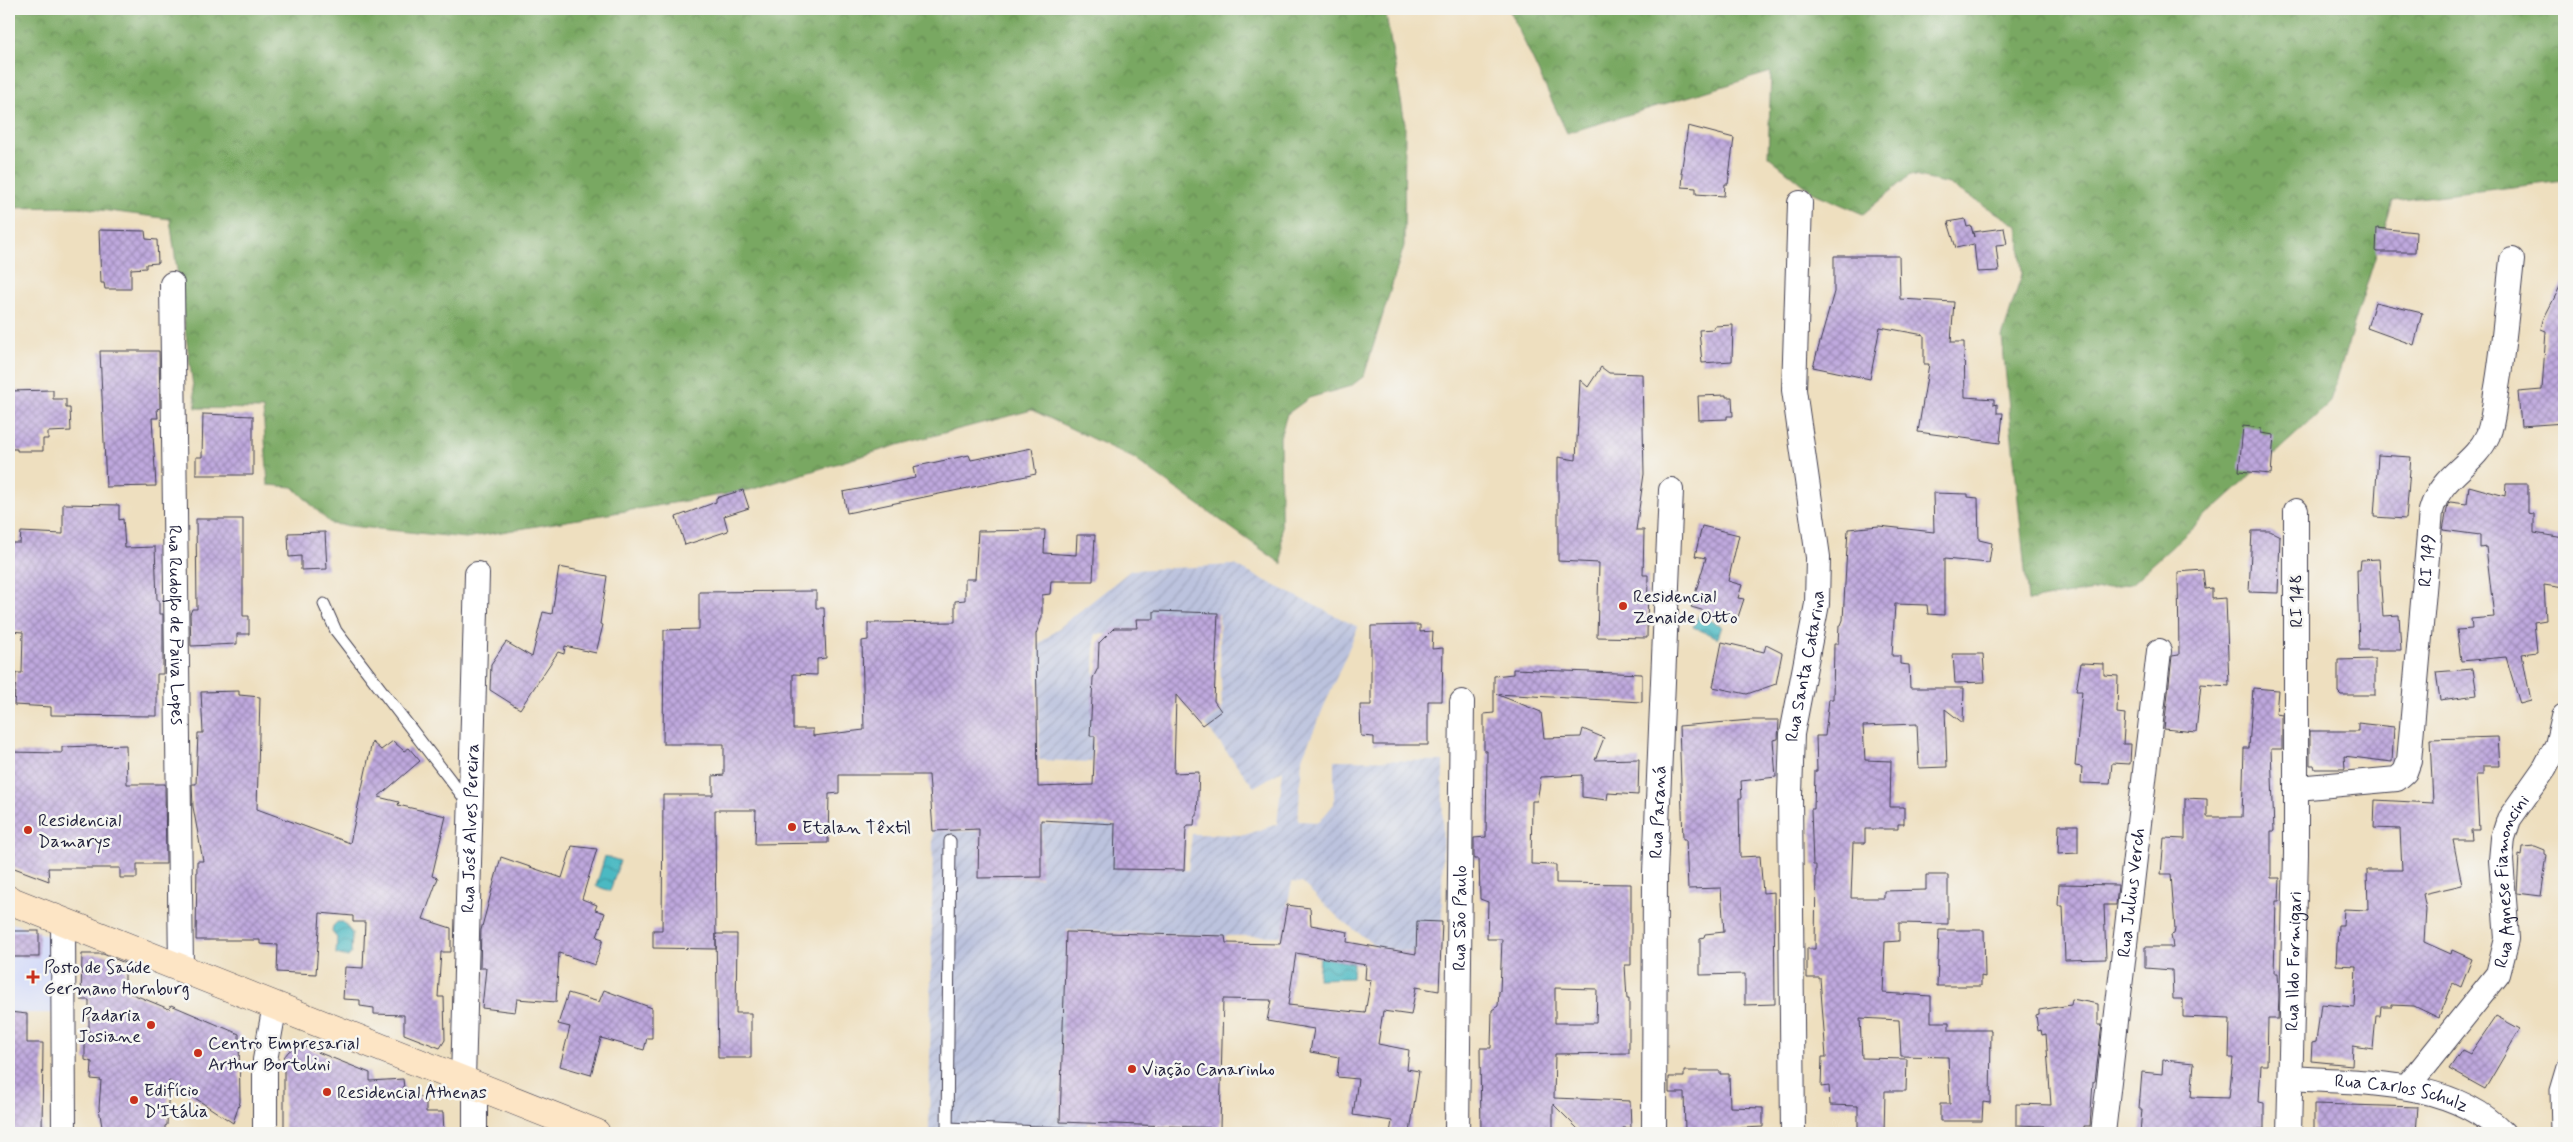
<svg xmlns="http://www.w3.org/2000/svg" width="2573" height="1142" viewBox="0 0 2573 1142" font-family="Mynerve,sans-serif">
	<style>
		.built { fill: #d2d9f9 }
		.industrial { fill: url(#industrial-furrows) }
		.forest { fill: url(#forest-crowns); stroke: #4e654e }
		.water { fill: url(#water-waves); stroke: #366e7e }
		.building { fill: url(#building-cross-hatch); fill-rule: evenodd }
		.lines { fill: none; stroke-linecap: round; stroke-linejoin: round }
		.lane-casing { stroke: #413e4f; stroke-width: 13 }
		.street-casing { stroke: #413e4f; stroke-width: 26 }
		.secondary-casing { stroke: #413e4f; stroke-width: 29 }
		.lane { stroke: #fff; stroke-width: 11 }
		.street { stroke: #fff; stroke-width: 24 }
		.secondary { stroke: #fde5c5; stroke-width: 28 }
		.poi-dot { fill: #c8321e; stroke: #f6f6f2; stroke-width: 2 }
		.labels { text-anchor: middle; stroke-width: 5; stroke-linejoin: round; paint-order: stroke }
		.street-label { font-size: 18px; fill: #22223b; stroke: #f6f6f2 }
		.poi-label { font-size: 18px; fill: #22223b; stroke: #f6f6f2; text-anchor: start }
	</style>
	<defs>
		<pattern id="industrial-furrows" width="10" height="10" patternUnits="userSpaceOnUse" patternTransform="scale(1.25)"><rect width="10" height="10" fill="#bcc3de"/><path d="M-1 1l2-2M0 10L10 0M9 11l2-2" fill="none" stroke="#a1a7bf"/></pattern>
		<pattern id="forest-crowns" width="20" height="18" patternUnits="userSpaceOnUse" patternTransform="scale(1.25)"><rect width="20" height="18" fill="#79a862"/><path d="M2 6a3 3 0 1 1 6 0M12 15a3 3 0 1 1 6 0" fill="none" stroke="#638852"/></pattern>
		<pattern id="water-waves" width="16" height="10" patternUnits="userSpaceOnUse" patternTransform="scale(1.25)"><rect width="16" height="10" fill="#4bb9c2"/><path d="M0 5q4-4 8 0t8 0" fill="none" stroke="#3e969f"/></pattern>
		<pattern id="building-cross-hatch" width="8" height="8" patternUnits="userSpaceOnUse" patternTransform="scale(1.25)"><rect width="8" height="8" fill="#bfa9de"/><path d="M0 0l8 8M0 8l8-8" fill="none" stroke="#9b89b5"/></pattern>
	</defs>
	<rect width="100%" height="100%" fill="#f6f6f2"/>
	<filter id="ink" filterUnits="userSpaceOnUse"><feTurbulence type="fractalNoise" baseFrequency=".02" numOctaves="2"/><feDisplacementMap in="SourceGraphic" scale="10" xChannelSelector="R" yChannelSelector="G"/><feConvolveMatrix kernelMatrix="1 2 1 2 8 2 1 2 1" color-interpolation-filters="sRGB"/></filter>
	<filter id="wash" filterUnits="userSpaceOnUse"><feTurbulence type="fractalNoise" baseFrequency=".0096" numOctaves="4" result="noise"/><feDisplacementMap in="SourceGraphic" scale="20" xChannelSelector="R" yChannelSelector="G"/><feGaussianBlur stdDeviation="1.12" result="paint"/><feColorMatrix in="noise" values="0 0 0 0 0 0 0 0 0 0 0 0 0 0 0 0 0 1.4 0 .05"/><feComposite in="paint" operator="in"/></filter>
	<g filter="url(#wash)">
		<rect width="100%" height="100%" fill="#eedfbf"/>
		<polygon class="built" points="9,922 52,937 56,1013 9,1013"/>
		<polygon class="industrial" points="1234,565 1358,627 1302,758 1298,821 1319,822 1334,804 1334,760 1443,761 1442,922 1417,921 1416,953 1377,947 1340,919 1302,883 1292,882 1281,936 1227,936 1067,930 1059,1121 1088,1122 1087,1133 929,1133 933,831 979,831 978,877 1041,878 1042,824 1115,825 1115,869 1188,870 1192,834 1245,835 1277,824 1283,770 1254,787 1205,724 1222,711 1219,614 1156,613 1152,636 1095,634 1092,762 1039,760 1039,644 1131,570"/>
		<g class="forest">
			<polygon points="9,9 1385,9 1405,123 1404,246 1364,376 1351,386 1309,398 1287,414 1280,437 1282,564 1133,458 1032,410 898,445 750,490 466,538 331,524 293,487 268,485 263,409 196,408 170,219 78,207 9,208"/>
			<polygon points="1509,9 2564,9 2564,181 2393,201 2329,404 2131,584 2028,601 2002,337 2022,274 2018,226 1949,184 1910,175 1863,214 1814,193 1768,156 1771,72 1567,133"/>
		</g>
		<g class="water">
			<polygon points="1699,615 1722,626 1718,638 1693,627"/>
			<polygon points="605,856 620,861 610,891 596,886"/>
			<polygon points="337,922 343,922 352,933 351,954 348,957 336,954 337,938 332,932 333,926"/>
			<polygon points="1320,957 1353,963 1352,978 1318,979"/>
		</g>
		<g id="blocks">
			<g class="building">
				<polygon points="1688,126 1734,138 1728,184 1725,184 1724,196 1696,194 1696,188 1682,187 1683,174 1681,174"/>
				<polygon points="1965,219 1967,227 1971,226 1974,237 1973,232 2004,228 2007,244 1996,245 1999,271 1977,272 1974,244 1956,248 1948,222"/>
				<polygon points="2377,228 2416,232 2415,252 2376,252"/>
				<polygon points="99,230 145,231 146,239 157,240 158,263 146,264 146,268 131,269 131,289 105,289 104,283 101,283"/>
				<polygon points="1834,256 1899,256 1900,299 1954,302 1951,342 1964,342 1965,397 1994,399 1994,405 1997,404 1997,413 2003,413 2000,443 1918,432 1929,364 1924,364 1924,335 1880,327 1870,379 1813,367 1834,292"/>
				<polygon points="2564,279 2564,423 2521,426 2518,392 2542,390 2546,331 2541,329 2543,320"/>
				<polygon points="2375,302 2422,313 2414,345 2367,328"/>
				<polygon points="1733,325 1732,361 1702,363 1699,330 1714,329 1714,326"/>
				<polygon points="100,351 159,351 160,408 157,409 158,418 152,418 156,486 106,487"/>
				<polygon points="1601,367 1609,373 1642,374 1644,474 1636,530 1644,530 1643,575 1648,575 1647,638 1597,637 1599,563 1558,561 1558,457 1576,460 1580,380 1588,387"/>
				<polygon points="53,390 53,399 66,399 66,408 70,408 71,431 48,432 48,439 43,439 43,451 17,451 17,449 9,449 9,391"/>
				<polygon points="1726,395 1726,397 1732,397 1733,416 1727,416 1727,419 1699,420 1698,396"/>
				<polygon points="203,414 253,416 253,475 196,475 196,457 202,457"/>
				<polygon points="2243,426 2261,428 2261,433 2274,435 2271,474 2239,471"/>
				<polygon points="1032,448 1036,474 847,513 843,492 915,478 913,467 969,455 971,460"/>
				<polygon points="2378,455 2411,457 2406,519 2374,517"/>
				<polygon points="2506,484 2528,484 2528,513 2534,514 2534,533 2564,538 2564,588 2544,585 2546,620 2534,622 2537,652 2522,654 2531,701 2520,704 2506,657 2461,661 2457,630 2472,629 2471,619 2494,617 2486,547 2480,548 2480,535 2443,530 2448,504 2450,502 2467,504 2469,486 2505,496"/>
				<polygon points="743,490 749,508 724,516 728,531 685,545 676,517 716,502 716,498"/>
				<polygon points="1933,493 1968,494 1968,497 1978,498 1979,540 1992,543 1989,563 1944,559 1944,615 1928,614 1927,605 1895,604 1892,656 1900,656 1900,664 1909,665 1910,688 1964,688 1963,723 1945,709 1947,767 1919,768 1917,724 1863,726 1865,760 1891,761 1890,807 1904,807 1904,824 1898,824 1898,829 1865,829 1865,843 1853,843 1851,898 1884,898 1884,891 1926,890 1926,875 1948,875 1948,924 1899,923 1899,941 1885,942 1883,993 1931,996 1931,1022 1949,1022 1949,1030 1991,1030 1990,1103 1983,1102 1982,1121 1940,1121 1940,1104 1950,1104 1948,1057 1901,1056 1899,1020 1860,1018 1862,1058 1907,1059 1906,1091 1885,1091 1884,1133 1858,1133 1858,1106 1830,1105 1829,1086 1821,1087 1822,1057 1826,1057 1820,978 1807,978 1807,949 1815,949 1816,865 1813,865 1811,809 1814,809 1815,771 1817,771 1816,736 1825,736 1829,699 1833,699 1834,644 1838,644 1839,625 1841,625 1843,620 1848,529 1879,526 1934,532"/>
				<polygon points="63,504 119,505 119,520 123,519 125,548 155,547 157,600 159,600 159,614 163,614 163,674 157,674 157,716 51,715 51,707 14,705 16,673 22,673 23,632 9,631 9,543 20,543 21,532 63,534"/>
				<polygon points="196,519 243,519 243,616 249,616 249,634 237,634 237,644 191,646 190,614 192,609 197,609"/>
				<polygon points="1702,526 1739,535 1728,581 1742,585 1738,598 1744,599 1737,620 1691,607 1706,558 1695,556"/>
				<polygon points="1045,530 1044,553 1076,555 1077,535 1095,535 1093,581 1051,581 1050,594 1042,595 1042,617 1036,634 1038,787 1093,785 1095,736 1090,736 1093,678 1098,668 1099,643 1114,628 1137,628 1136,619 1154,619 1154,611 1218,613 1214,701 1221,711 1202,725 1176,695 1174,773 1199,772 1197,816 1195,816 1194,825 1188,825 1186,829 1184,870 1114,869 1115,824 1041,820 1041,877 978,878 979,829 933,831 929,775 839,775 839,793 829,794 828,843 755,844 756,810 715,810 716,949 653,948 653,930 662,930 663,795 713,795 713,776 724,775 724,744 663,744 664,630 699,629 699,592 816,591 816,608 824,608 826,658 817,659 817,675 793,674 793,729 813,729 813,736 864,730 862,641 868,640 868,623 955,622 955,601 965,600 965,579 975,579 978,531"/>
				<polygon points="2252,531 2270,531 2280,536 2278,593 2249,592"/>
				<polygon points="325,532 327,569 301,570 301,556 289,557 288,533"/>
				<polygon points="2379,559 2383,616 2399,615 2401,650 2359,650 2357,570 2360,570 2361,560"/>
				<polygon points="559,567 607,576 600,624 603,625 596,653 565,646 564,654 558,652 520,709 490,690 491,664 506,642 532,657 543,612 552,614"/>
				<polygon points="2203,570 2205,589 2212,588 2212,599 2226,598 2229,686 2201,684 2196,732 2164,729 2172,656 2179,655 2178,572"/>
				<polygon points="1420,625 1420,632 1433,631 1432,649 1443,648 1442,701 1428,701 1428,745 1374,745 1374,737 1361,736 1360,705 1371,705 1371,626"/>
				<polygon points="1722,642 1764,652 1766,645 1782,653 1776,684 1747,694 1713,687"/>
				<polygon points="1953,654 1983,654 1985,682 1955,683"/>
				<polygon points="2375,659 2375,695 2341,695 2338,692 2338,660"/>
				<polygon points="2081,663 2104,664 2104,675 2118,676 2117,713 2125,714 2123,744 2131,744 2130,764 2112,763 2110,784 2081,783 2082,767 2075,766 2082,691 2076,691"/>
				<path d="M 1513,669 L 1642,674 L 1642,702 L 1496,694 L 1541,712 L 1544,738 L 1581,737 L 1583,729 L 1604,738 L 1595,760 L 1639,759 L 1638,795 L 1608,793 L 1607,800 L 1582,797 L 1582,775 L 1541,777 L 1537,801 L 1532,801 L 1531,864 L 1556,865 L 1556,883 L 1631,884 L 1631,965 L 1625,965 L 1627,999 L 1629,999 L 1629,1053 L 1555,1054 L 1554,1098 L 1630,1101 L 1631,1128 L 1623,1128 L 1623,1133 L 1582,1133 L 1553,1104 L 1553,1133 L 1481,1133 L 1480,1048 L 1491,1048 L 1492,1010 L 1498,1006 L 1499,991 L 1500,991 L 1502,939 L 1487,939 L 1488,902 L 1480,899 L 1479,859 L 1474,859 L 1474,838 L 1486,837 L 1487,751 L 1484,751 L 1484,714 L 1494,713 L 1494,676 L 1513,674 ZM 1555,988 L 1597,989 L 1596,1023 L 1555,1023 Z"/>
				<polygon points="2473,669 2477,695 2440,700 2436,672"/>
				<polygon points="2253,688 2278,690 2276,714 2282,715 2282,749 2271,749 2274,831 2271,831 2271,878 2280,878 2279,901 2276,901 2274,973 2278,973 2279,995 2278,1019 2268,1019 2267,1065 2261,1065 2259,1102 2264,1103 2264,1129 2258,1129 2258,1133 2140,1133 2142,1109 2139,1109 2142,1072 2162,1074 2163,1060 2194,1063 2191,1097 2229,1098 2233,1058 2229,1058 2230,1019 2183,1017 2183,999 2173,999 2172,970 2145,968 2145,947 2173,947 2171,935 2174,934 2175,929 2171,874 2161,874 2164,838 2185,839 2185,798 2207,799 2207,817 2242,817 2244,748 2249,748"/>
				<polygon points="239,691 239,695 260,697 257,809 350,843 372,742 381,750 393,741 404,751 409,748 420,761 378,797 399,802 398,805 446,816 432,876 438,878 423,919 451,928 451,952 441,952 438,997 444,997 445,1040 440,1048 404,1034 404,1015 374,1014 374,1008 360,1006 360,1000 343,999 345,967 363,968 365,922 353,922 353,916 320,913 316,974 277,972 278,945 260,944 260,940 196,940 197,861 203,861 193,807 192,784 196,784 198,733 203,733 201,692"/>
				<polygon points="1751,720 1779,720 1778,739 1773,740 1776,777 1741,781 1742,798 1739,798 1740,857 1760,856 1763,893 1774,892 1775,1004 1745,1005 1745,974 1700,975 1700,938 1704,937 1705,934 1724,932 1721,888 1688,889 1686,839 1683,839 1679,726"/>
				<polygon points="2358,723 2394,727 2392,762 2344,756 2345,769 2315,769 2314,765 2310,765 2310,731 2358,731"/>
				<polygon points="2498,737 2500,766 2483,766 2483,775 2476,775 2479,830 2471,830 2472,840 2453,840 2462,885 2423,894 2426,909 2424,942 2451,954 2452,950 2472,959 2461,987 2453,983 2439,1018 2414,1006 2392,1005 2392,1007 2381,1007 2380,1016 2376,1016 2373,1049 2353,1046 2352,1065 2311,1061 2312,1043 2316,1042 2321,1004 2354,1007 2356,966 2336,965 2338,925 2343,925 2344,909 2368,910 2367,870 2402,870 2400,829 2374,828 2375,800 2433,803 2430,739"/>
				<polygon points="126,745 127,784 165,784 166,864 137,864 137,878 120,878 120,868 48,868 49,881 9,866 9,752 62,753 62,747"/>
				<polygon points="2059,825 2078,825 2078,853 2058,854"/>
				<polygon points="572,846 597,849 582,899 597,905 595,910 605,913 597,937 603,939 595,965 559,953 556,1002 517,999 515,1012 482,1008 486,968 480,968 481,930 501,857 562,878"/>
				<polygon points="2535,846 2545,850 2545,854 2547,855 2541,896 2517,893 2519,855 2522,856 2523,847"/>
				<polygon points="2059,884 2118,885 2116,905 2104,905 2106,959 2065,960 2063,906 2058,906"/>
				<path d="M 1287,905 L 1310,908 L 1311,925 L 1348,932 L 1347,942 L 1416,954 L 1417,921 L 1442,922 L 1439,991 L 1416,987 L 1411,1015 L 1383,1011 L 1378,1044 L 1409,1050 L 1407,1069 L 1419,1071 L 1410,1133 L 1390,1133 L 1392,1121 L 1353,1115 L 1358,1079 L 1337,1077 L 1339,1057 L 1310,1052 L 1314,1029 L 1267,1021 L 1271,1000 L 1223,999 L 1220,1128 L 1060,1122 L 1066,932 L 1225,936 L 1226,943 L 1280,944 ZM 1296,953 L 1366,965 L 1365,979 L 1371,980 L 1365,1013 L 1288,1005 Z"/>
				<polygon points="1939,930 1984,930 1985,977 1981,976 1981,986 1937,986"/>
				<rect x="9" y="931" width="30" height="26"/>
				<polygon points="716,934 737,934 736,1013 751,1013 751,1058 718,1058"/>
				<polygon points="82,954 103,954 125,963 125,991 169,1009 171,1005 239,1034 240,1102 233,1123 169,1081 167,1125 165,1126 165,1133 103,1133 99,1108 101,1080 91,1079 92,1062 85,1060 85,1039 89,1041 89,1000 81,1000"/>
				<polygon points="604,990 652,1008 652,1038 647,1038 644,1050 601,1038 591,1075 560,1066 570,1027 558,1024 568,993 599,1002"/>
				<polygon points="2072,999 2098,1004 2098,1025 2102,1025 2095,1081 2093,1082 2090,1126 2084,1126 2084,1133 2043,1133 2044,1126 2016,1125 2016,1104 2051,1105 2046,1034 2042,1035 2041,1030 2038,1031 2036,1015 2039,1014 2039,1010 2071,1005"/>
				<polygon points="9,1012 27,1014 27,1043 43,1043 42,1133 9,1133"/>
				<polygon points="2496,1016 2520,1029 2485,1089 2449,1069 2462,1050 2470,1054"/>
				<polygon points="300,1045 370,1073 370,1081 403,1079 404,1088 426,1101 426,1112 443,1112 444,1133 284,1132 284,1057 289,1051"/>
				<polygon points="1684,1071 1720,1071 1720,1074 1729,1074 1730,1107 1763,1108 1763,1127 1685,1131 1684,1093 1669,1093 1669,1077 1684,1077"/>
				<polygon points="2314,1104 2418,1107 2416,1133 2314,1133"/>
			</g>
		</g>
	</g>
	<g filter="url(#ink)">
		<use href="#blocks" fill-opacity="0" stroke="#413e4f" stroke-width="1"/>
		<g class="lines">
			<defs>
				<g id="lane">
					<polyline points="324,604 336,631 468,803"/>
					<polyline points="947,1128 1065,1133"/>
					<polyline points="947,1133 950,841"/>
					<polyline points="2557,1133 2556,1090 2564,1063"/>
				</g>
				<g id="street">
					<path id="s1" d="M 172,284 L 181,967"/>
					<path id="s2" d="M 2297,788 L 2397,779 L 2405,772 L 2409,761 L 2431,511 C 2441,474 2474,466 2488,435 C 2493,423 2494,407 2496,393 C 2504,349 2507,304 2512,260"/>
					<polyline points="63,921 64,1133"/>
					<path id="s3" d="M 2291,1078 C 2359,1083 2452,1079 2503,1133"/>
					<path id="s4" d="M 463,1080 L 477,574"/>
					<polyline points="475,1085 475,1133"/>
					<path id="s5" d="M 2407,1087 L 2498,974 L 2507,939 L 2501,860 L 2503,838 L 2509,819 L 2545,768 L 2557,745 L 2564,716"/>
					<polyline points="265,1133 265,1060 275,1005"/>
					<path id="s6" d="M 1457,1133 L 1462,702"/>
					<path id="s7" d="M 1654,1133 L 1655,873 L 1671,490"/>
					<path id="s8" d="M 1793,1133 L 1790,794 L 1792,734 L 1817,604 L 1818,557 L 1794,390 L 1800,203"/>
					<path id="s9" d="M 2103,1133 L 2159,651"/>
					<path id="s10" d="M 2289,1133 L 2296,854 L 2296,511"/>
				</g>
				<polyline id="secondary" points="9,900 596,1133"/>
			</defs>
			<use href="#lane" class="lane-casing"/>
			<use href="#street" class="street-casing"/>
			<use href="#secondary" class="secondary-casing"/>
			<use href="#lane" class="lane"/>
			<use href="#street" class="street"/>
			<use href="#secondary" class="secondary"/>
		</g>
	</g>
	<g class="poi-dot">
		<circle cx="1623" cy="606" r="5"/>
		<circle cx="792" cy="827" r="5"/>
		<circle cx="28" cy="830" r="5"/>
		<path d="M30.5 969.5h5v5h5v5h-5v5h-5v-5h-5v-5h5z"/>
		<circle cx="151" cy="1025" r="5"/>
		<circle cx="198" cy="1053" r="5"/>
		<circle cx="1132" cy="1069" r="5"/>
		<circle cx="327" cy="1092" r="5"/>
		<circle cx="134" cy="1100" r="5"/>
	</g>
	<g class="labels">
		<g class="street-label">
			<text dy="6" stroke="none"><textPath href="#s2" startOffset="324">RI 149</textPath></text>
			<text transform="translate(2296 601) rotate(-90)" y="6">RI 148</text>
			<text dy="6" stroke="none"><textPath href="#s1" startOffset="341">Rua Rudolfo de Paiva Lopes</textPath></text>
			<text dy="6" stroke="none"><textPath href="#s8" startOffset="468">Rua Santa Catarina</textPath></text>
			<text dy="6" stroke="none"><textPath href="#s7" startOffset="321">Rua Paraná</textPath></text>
			<text dy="6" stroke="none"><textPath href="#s4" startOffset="252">Rua José Alves Pereira</textPath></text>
			<text dy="6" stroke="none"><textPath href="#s5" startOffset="241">Rua Agnese Fiamoncini</textPath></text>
			<text dy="6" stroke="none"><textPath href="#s9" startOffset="242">Rua Julius Verch</textPath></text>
			<text dy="6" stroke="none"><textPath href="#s6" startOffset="215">Rua São Paulo</textPath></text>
			<text dy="6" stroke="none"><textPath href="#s10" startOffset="172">Rua Ildo Formigari</textPath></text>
			<text dy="6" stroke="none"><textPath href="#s3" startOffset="112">Rua Carlos Schulz</textPath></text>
		</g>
		<g class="poi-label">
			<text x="1633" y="602">Residencial<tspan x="1633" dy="21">Zenaide Otto</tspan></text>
			<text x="38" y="826">Residencial<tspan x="38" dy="21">Damarys</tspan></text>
			<text x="802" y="833">Etalan Têxtil</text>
			<text x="44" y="973">Posto de Saúde<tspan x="44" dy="21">Germano Hornburg</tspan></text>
			<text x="141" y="1021" text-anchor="end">Padaria<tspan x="141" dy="21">Josiane</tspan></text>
			<text x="208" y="1049">Centro Empresarial<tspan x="208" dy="21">Arthur Bortolini</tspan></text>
			<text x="1142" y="1075">Viação Canarinho</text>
			<text x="144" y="1096">Edifício<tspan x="144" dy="21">D'Itália</tspan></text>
			<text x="337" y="1098">Residencial Athenas</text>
		</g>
	</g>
	<rect width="2573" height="1142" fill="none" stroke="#f6f6f2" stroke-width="30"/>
</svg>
